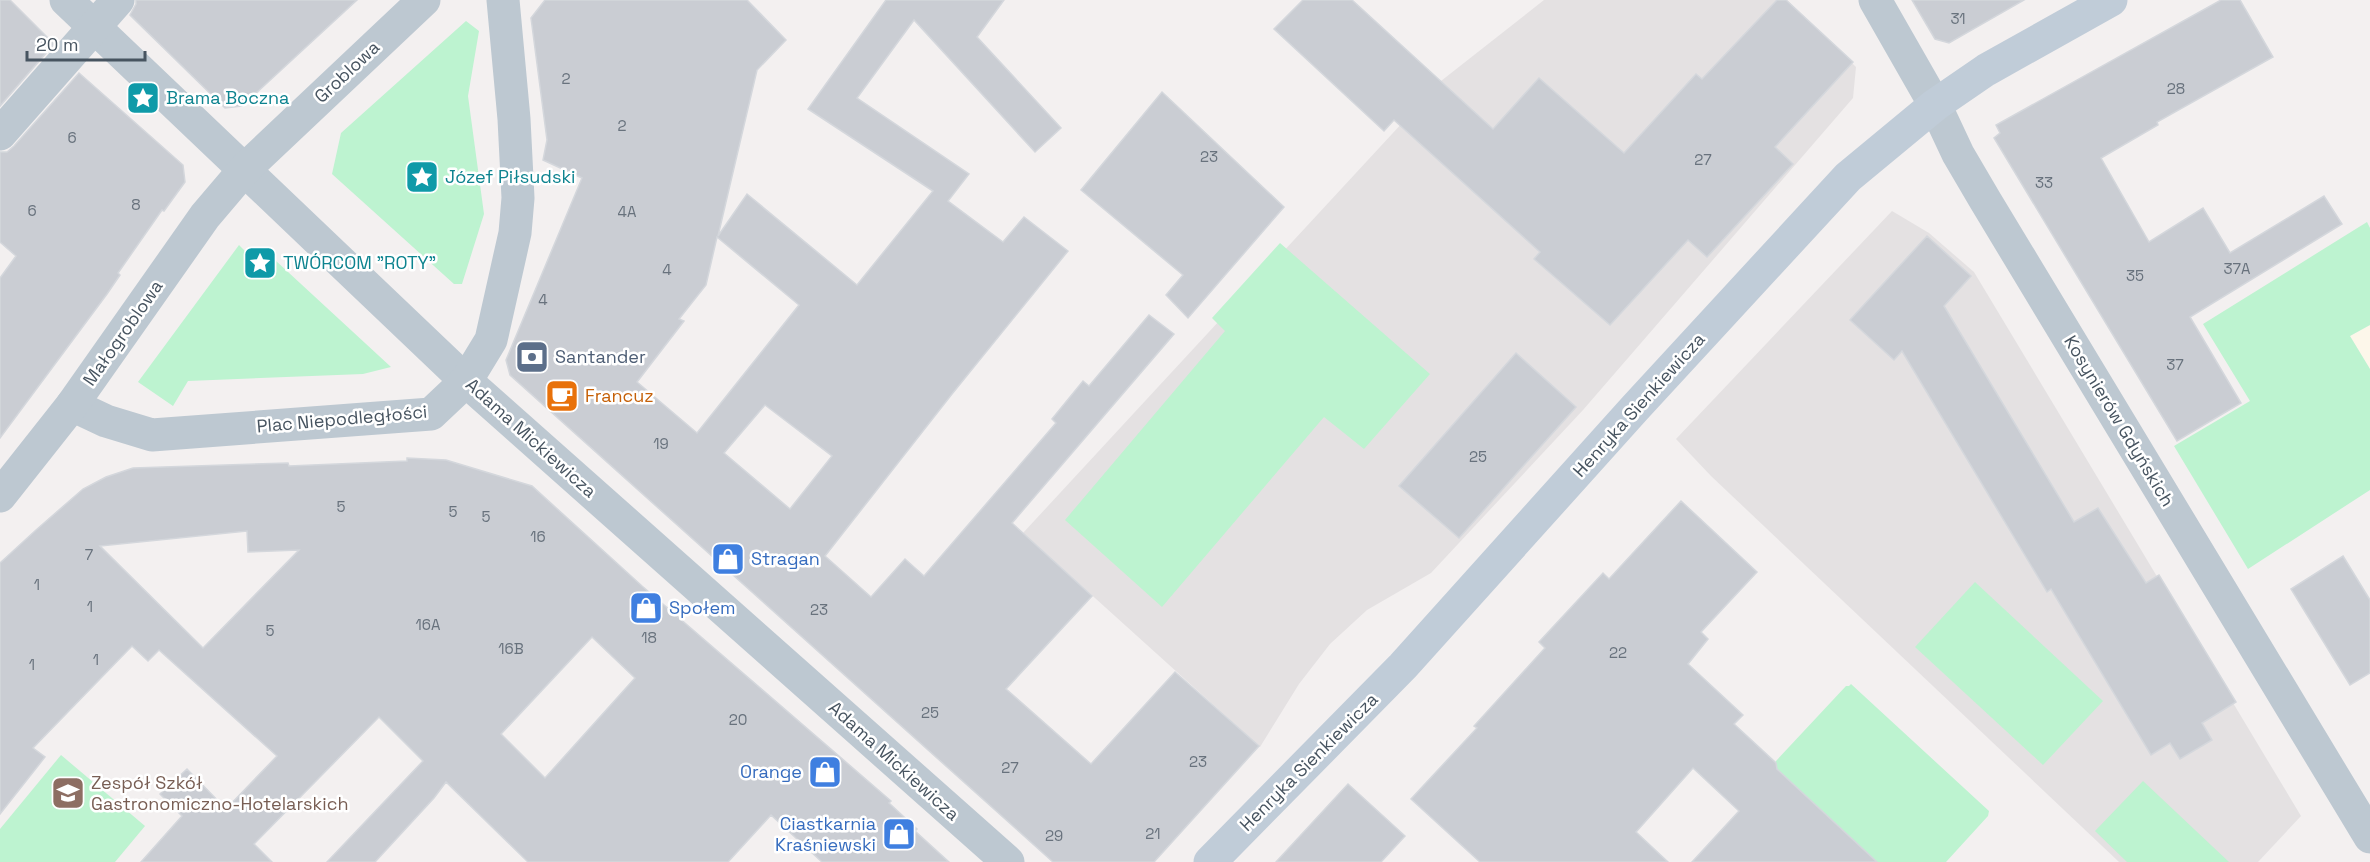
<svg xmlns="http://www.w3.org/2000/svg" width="2370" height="862" viewBox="0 0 2370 862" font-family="'Space Grotesk',sans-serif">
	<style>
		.commercial { fill: #fdf7ea }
		.education { fill: #e4e1e2 }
		.green { fill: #bdf3d0 }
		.building { fill: #cacdd3; stroke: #d4d7dc; stroke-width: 1.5; fill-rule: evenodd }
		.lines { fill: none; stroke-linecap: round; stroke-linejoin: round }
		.street { stroke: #bdc8d1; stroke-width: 33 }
		.secondary { stroke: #c0ccd8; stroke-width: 33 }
		.labels { text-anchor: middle; stroke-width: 5; stroke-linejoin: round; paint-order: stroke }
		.number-label { font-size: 15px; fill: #68727d }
		.street-label { font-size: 18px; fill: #475460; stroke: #fff }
		.culture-label { font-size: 18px; fill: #0d838f; stroke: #fff; text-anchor: start }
		.service-label { font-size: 18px; fill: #4e5e75; stroke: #fff; text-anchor: start }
		.food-label { font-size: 18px; fill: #c56008; stroke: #fff; text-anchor: start }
		.shop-label { font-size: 18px; fill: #366cbe; stroke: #fff; text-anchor: start }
		.education-label { font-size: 18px; fill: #785e54; stroke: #fff; text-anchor: start }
	</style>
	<rect width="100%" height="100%" fill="#f3f0f0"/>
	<polygon class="commercial" points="2370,325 2370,369 2350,336"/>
	<g class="education">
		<polygon points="1544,0 1787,0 1856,67 1853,98 1583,410 1431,573 1367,610 1330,644 1299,684 1260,747 1023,533 1441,81"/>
		<polygon points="1892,211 1929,233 1974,272 2301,816 2258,862 2119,862 1711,476 1676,439"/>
	</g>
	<g class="green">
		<polygon points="466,21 479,31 468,96 484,214 462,284 454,284 332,174 341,133"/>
		<polygon points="2367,222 2370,228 2370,325 2350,336 2370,369 2370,490 2248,569 2174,446 2250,401 2203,324"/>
		<polygon points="1280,243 1430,374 1364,449 1324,417 1162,607 1065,520 1225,331 1212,318"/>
		<polygon points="239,245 250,256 259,269 269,270 275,260 391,367 363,374 188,381 173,406 138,382"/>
		<polygon points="1975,582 2103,701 2043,765 1915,647"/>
		<polygon points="1851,684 1989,811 1988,816 1946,862 1877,862 1774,767 1776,761 1846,686 1849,686"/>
		<polygon points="61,755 145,826 115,862 0,862 0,829"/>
		<polygon points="2143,781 2229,862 2127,862 2095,831"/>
	</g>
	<g class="building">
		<polygon points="0,0 10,0 54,44 0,106"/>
		<polygon points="136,0 357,0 242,106 225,108 130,15 136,4"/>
		<path d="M 545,0 L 747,0 L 786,40 L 757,70 L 718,236 L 747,194 L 857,285 L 933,191 L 808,109 L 886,0 L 1004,0 L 977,37 L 1061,128 L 1035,152 L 914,20 L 857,98 L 969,174 L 948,201 L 1003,242 L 1024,217 L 1068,251 L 952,394 L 825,556 L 871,597 L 905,559 L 924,576 L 1056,423 L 1052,419 L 1083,381 L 1089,386 L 1149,315 L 1174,334 L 1012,523 L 1092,596 L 1006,689 L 1091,764 L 1175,672 L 1259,746 L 1154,862 L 1053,862 L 510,375 L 506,360 L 582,178 L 543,160 L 547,140 L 531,18 ZM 717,237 L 799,305 L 697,433 L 637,382 L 684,321 L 679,319 L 706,285 ZM 765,405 L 832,456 L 790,509 L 724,453 Z"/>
		<polygon points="1303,0 1352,0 1493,129 1539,78 1624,153 1696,74 1702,79 1777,0 1786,0 1853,62 1775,147 1793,164 1707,257 1688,240 1610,325 1534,259 1540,252 1394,120 1384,131 1274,29"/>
		<polygon points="1912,0 2024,0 1949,43 1935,39"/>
		<polygon points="2221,0 2240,0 2273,57 2157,122 2158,125 2101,158 2149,242 2203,208 2230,253 2324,196 2342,224 2190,317 2241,403 2177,441 1994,138 2000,133 1996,125"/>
		<polygon points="79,73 183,165 185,182 164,211 162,210 118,273 120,275 107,294 0,438 0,278 16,256 0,242 0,152 7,152 14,146"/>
		<polygon points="1162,92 1284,207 1188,318 1166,295 1183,275 1081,190"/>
		<polygon points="1927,236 1971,276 1944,306 2074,522 2098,508 2146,583 2159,575 2236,702 2202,723 2212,740 2180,759 2170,743 2151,755 2051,589 2047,592 1902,351 1894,360 1850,320"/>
		<polygon points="1516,353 1576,407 1459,538 1399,486"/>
		<path d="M 407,458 L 446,460 L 532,486 L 642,586 L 891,801 L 889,803 L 917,829 L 915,831 L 949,862 L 822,862 L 771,815 L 728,862 L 528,862 L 446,782 L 434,798 L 375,862 L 327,862 L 423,761 L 379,717 L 254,844 L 272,862 L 141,862 L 182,816 L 160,794 L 187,769 L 226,809 L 277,756 L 159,650 L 148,661 L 132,646 L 33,748 L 45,757 L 0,814 L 0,563 L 36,530 L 83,489 L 106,477 L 133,468 L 288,463 L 289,466 L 407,461 ZM 247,531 L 248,552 L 299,550 L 203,648 L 100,546 ZM 592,637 L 635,678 L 545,778 L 501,734 Z"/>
		<polygon points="1681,501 1757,572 1701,632 1708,639 1688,664 1743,715 1734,724 1776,763 1777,769 1877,862 1692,862 1739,811 1693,768 1636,832 1668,862 1480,862 1411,799 1477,728 1474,726 1545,648 1539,642 1603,573 1609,579"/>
		<polygon points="2343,556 2370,600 2370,673 2350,685 2291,589"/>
		<polygon points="1348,784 1405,836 1381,862 1276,862"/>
	</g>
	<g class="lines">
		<g class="street">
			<polyline points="66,0 466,381 1008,862"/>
			<polyline points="1875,0 1935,105 1958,154 1985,200 2370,837"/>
			<polyline points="0,134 118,0"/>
			<polyline points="72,405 106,421 152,435 431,414 466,381 491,340 515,233 518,198 514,119 503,0"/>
			<polyline points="0,496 72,405 205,216 245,169 424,0"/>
		</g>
		<polyline class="secondary" points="1210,862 1403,666 1635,408 1848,177 1935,105 1986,70 2111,0"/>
	</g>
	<defs>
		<symbol id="sight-square" viewBox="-11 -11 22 22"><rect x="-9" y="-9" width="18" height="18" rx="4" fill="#0f9aa8" stroke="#fff"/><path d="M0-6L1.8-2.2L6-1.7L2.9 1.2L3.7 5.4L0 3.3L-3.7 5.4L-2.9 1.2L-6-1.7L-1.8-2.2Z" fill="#fff"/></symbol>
		<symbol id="bank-square" viewBox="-11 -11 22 22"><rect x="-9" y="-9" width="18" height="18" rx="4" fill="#5c6f8a" stroke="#fff"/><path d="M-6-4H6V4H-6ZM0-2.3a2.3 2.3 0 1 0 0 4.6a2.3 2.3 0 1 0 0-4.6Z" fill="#fff"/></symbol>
		<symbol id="cafe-square" viewBox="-11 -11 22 22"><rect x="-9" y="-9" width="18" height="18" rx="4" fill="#e8710a" stroke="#fff"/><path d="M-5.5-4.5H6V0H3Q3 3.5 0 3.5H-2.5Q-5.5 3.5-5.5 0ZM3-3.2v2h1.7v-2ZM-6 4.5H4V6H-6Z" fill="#fff"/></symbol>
		<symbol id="shop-square" viewBox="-11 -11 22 22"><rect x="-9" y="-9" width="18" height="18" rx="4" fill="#3f7fe0" stroke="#fff"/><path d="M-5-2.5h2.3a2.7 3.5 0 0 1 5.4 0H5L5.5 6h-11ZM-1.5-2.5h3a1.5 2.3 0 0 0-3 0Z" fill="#fff"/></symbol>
		<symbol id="school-square" viewBox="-11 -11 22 22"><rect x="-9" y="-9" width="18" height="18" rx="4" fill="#8d6e63" stroke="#fff"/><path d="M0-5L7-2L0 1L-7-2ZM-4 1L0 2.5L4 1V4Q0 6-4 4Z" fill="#fff"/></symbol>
	</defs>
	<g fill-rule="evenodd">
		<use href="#sight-square" x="124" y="79" width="38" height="38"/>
		<use href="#sight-square" x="403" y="158" width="38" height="38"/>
		<use href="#sight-square" x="241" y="244" width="38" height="38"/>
		<use href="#bank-square" x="513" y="338" width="38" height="38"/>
		<use href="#cafe-square" x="543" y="377" width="38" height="38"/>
		<use href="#shop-square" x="709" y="540" width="38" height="38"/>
		<use href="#shop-square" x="627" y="589" width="38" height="38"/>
		<use href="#shop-square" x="806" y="753" width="38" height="38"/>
		<use href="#school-square" x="49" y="774" width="38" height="38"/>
		<use href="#shop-square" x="880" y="815" width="38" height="38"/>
	</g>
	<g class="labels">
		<g class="number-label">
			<text x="1958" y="24">31</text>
			<text x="566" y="84">2</text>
			<text x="2176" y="94">28</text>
			<text x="622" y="131">2</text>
			<text x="72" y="143">6</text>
			<text x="1209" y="162">23</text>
			<text x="1703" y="165">27</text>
			<text x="2044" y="188">33</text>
			<text x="136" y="210">8</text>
			<text x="32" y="216">6</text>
			<text x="627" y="217">4A</text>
			<text x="2237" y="274">37A</text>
			<text x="667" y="275">4</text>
			<text x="2135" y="281">35</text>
			<text x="543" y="305">4</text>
			<text x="2175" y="370">37</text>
			<text x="661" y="449">19</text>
			<text x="1478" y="462">25</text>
			<text x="341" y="512">5</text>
			<text x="453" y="517">5</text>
			<text x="486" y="522">5</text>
			<text x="538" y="542">16</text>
			<text x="89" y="560">7</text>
			<text x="37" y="590">1</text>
			<text x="90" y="612">1</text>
			<text x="819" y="615">23</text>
			<text x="428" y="630">16A</text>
			<text x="270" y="636">5</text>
			<text x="649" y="643">18</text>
			<text x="511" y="654">16B</text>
			<text x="1618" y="658">22</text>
			<text x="96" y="665">1</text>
			<text x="32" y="670">1</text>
			<text x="930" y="718">25</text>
			<text x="738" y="725">20</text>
			<text x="1198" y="767">23</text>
			<text x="1010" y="773">27</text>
			<text x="1153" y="839">21</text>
			<text x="1054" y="841">29</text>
		</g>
		<g class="street-label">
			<text transform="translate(347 72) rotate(-43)" y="6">Groblowa</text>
			<text transform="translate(123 333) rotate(-55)" y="6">Małogroblowa</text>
			<text transform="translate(1639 405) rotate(-48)" y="6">Henryka Sienkiewicza</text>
			<text transform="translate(342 419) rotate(-5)" y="6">Plac Niepodległości</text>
			<text transform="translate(2119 421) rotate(59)" y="6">Kosynierów Gdyńskich</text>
			<text transform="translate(531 438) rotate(42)" y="6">Adama Mickiewicza</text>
			<text transform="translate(894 761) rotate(42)" y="6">Adama Mickiewicza</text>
			<text transform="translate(1309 762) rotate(-45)" y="6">Henryka Sienkiewicza</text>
		</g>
		<g class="culture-label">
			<text x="166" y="104">Brama Boczna</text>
			<text x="445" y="183">Józef Piłsudski</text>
			<text x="283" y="269">TWÓRCOM "ROTY"</text>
		</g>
		<g class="service-label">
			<text x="555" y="363">Santander</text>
		</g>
		<g class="food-label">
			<text x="585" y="402">Francuz</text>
		</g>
		<g class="shop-label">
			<text x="751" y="565">Stragan</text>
			<text x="669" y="614">Społem</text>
			<text x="802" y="778" text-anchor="end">Orange</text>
			<text x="876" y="830" text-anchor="end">Ciastkarnia<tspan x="876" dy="21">Kraśniewski</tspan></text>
		</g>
		<g class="education-label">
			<text x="91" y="789">Zespół Szkół<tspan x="91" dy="21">Gastronomiczno-Hotelarskich</tspan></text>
		</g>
	</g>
	<path d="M27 51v9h118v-9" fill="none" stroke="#475460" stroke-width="3"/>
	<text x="36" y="51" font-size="18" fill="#475460" stroke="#ffffff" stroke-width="4.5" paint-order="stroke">20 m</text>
</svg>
